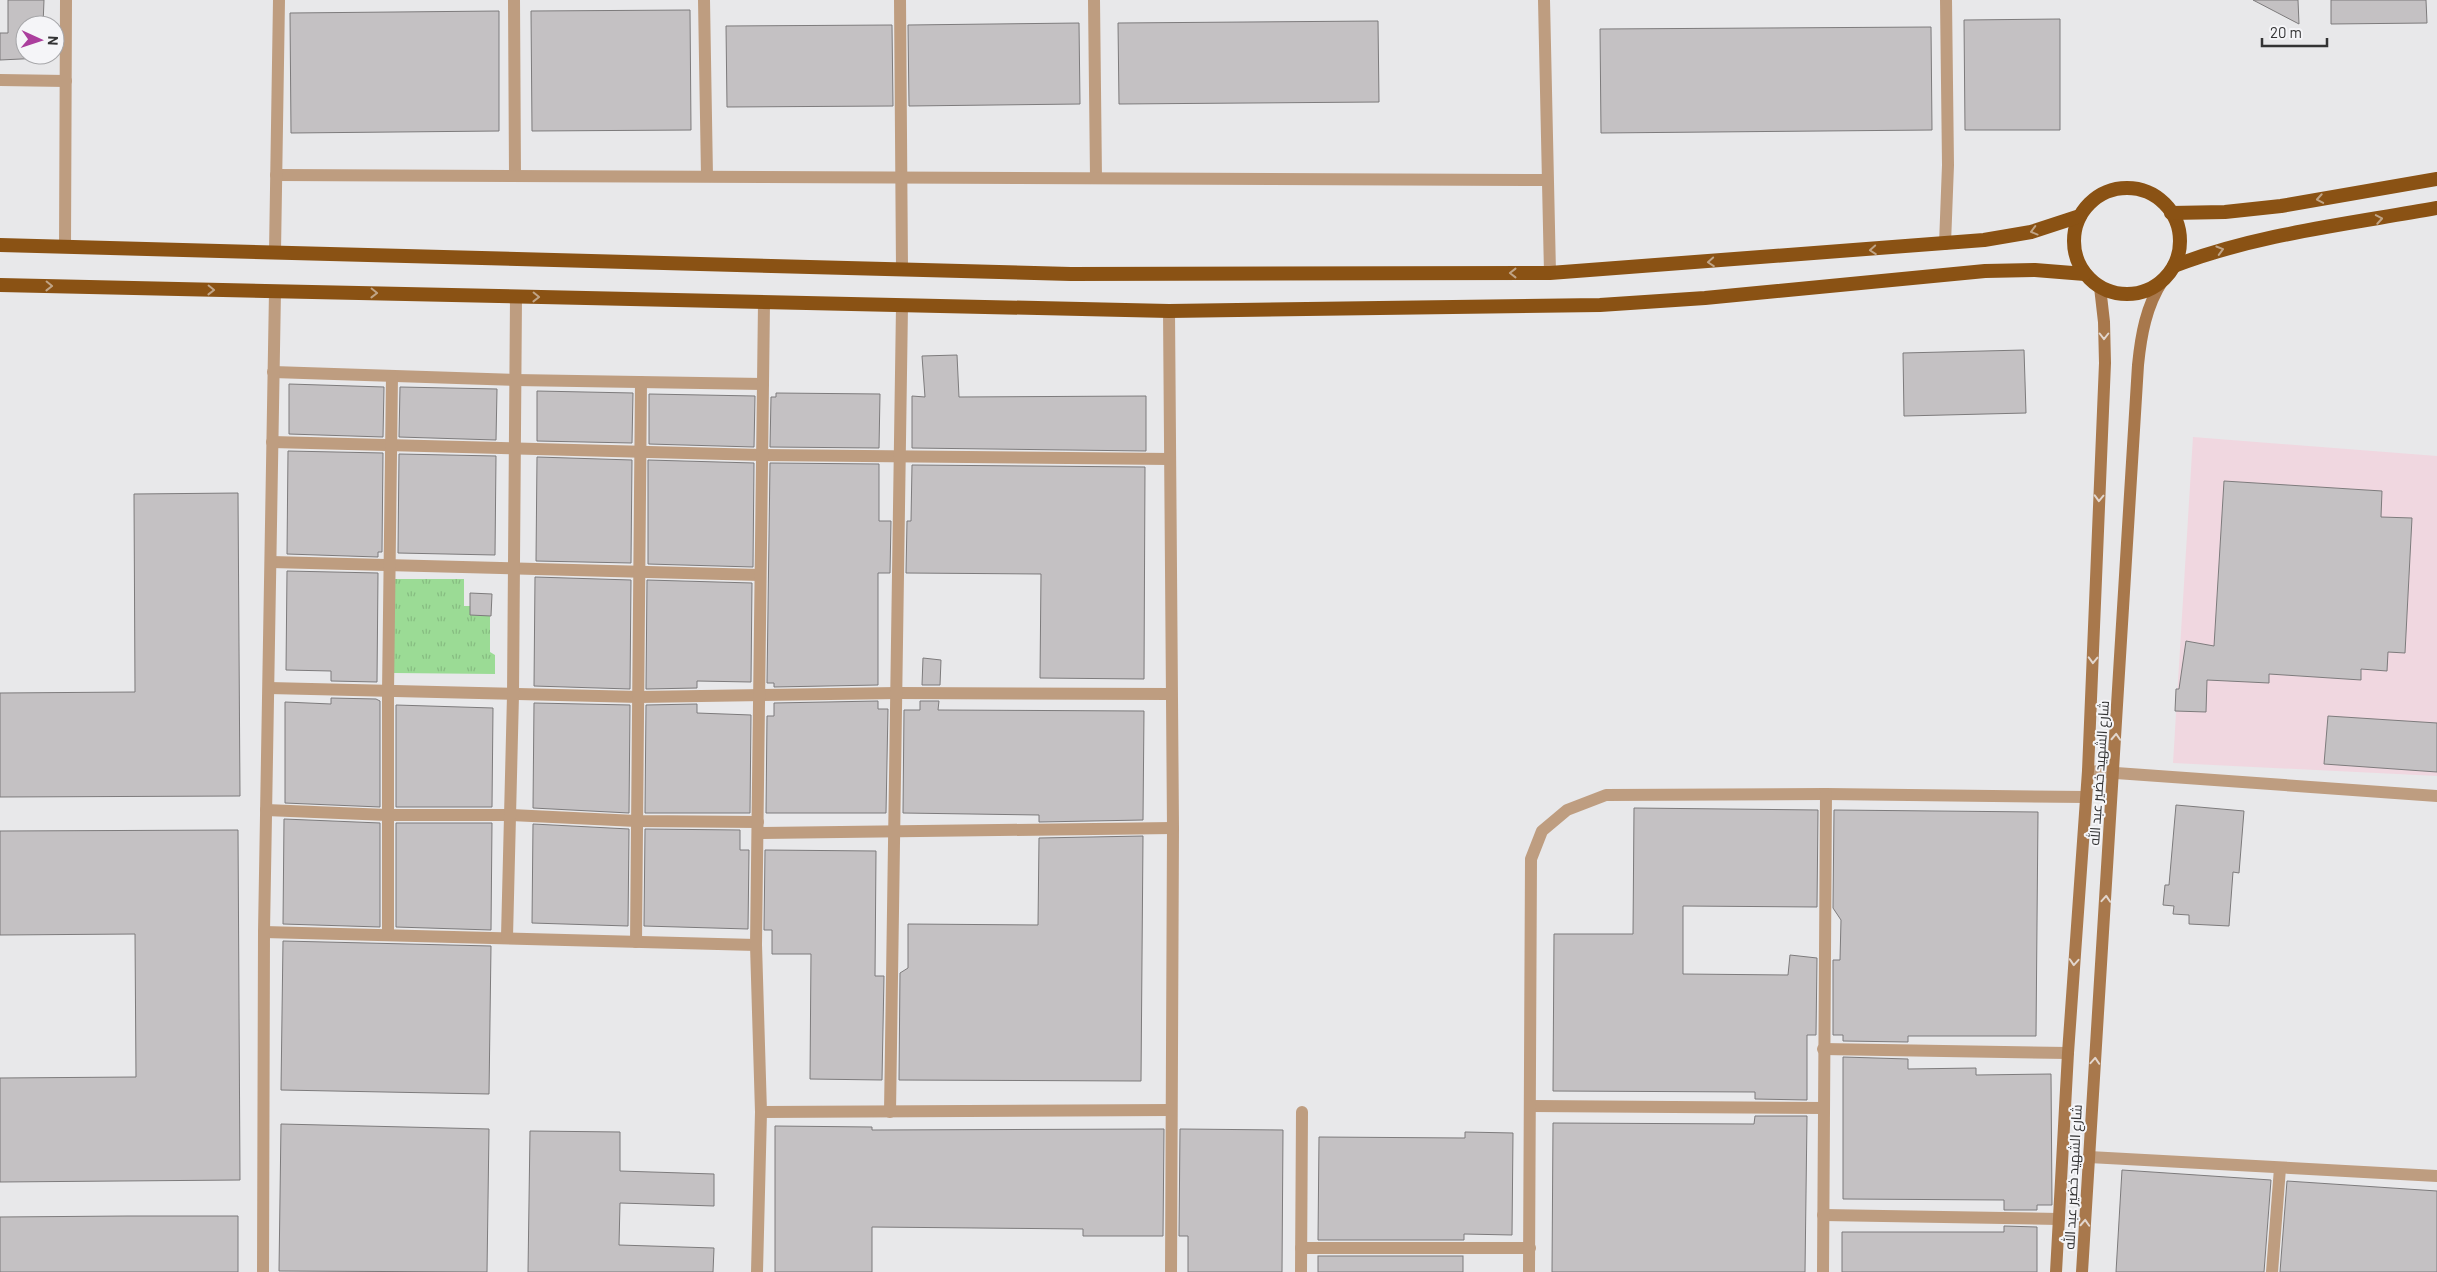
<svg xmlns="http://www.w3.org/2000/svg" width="2437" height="1272" viewBox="0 0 2437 1272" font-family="Barlow,Cairo,sans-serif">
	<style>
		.education { fill: #f0d7e0 }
		.grass { fill: url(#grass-tufts) }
		.building { fill: #c4c1c3; stroke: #7d7b7c }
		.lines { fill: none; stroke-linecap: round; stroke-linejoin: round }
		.minor { stroke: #be9d80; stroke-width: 12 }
		.tertiary { stroke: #be9d80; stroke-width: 12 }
		.secondary { stroke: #a8784c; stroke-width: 12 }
		.trunk { stroke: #8a5214; stroke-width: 14 }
		.oneway { stroke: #c0a486 }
		.oneway2 { stroke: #e2d6cd }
		.labels { text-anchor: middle; stroke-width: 4; stroke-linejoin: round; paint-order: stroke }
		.street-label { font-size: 14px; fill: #333334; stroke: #f5f5f8 }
	</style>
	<defs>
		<pattern id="grass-tufts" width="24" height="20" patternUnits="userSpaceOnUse" patternTransform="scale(1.25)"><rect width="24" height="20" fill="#9bdb95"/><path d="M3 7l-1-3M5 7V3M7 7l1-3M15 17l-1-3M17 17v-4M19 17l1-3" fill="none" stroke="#86bc81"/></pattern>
	</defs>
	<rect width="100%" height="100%" fill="#e8e8ea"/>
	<polygon class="education" points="2193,437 2437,456 2437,776 2173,763"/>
	<polygon class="grass" points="394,579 464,579 464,606 490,606 490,652 495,655 495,674 394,673"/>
	<g class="building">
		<polygon points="8,0 44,0 43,25 25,25 25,55 42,55 42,58 0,60 0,33 8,33"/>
		<polygon points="2253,0 2298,0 2299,24"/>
		<polygon points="2331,0 2426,0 2427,23 2331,24"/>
		<polygon points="690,10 691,130 532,131 531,11"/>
		<polygon points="499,11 499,131 291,133 290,13"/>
		<polygon points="2060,19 2060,130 1965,130 1964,20"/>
		<polygon points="1378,21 1379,102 1119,104 1118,23"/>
		<polygon points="1079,23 1080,104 909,106 908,25"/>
		<polygon points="892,25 893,106 727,107 726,26"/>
		<polygon points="1931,27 1932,130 1601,133 1600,29"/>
		<polygon points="2024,350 2026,413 1904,416 1903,353"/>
		<polygon points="957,355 959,397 1146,396 1146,451 912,448 912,396 925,397 922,356"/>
		<polygon points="289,384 384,387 383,437 289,434"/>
		<polygon points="400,387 497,389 496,440 399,437"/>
		<polygon points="537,391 633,393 632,443 537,441"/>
		<polygon points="776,393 880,394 879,448 770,447 771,397 776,397"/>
		<polygon points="649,394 755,396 754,447 649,444"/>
		<polygon points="288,451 383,453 382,552 378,552 378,557 287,554"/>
		<polygon points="399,454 496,456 495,555 398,553"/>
		<polygon points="537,457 632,460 631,563 536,561"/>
		<polygon points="648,460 754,463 753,567 648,564"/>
		<polygon points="770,463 879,464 879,521 891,521 890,573 878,573 878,685 774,687 774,683 767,683"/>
		<polygon points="912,465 1145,467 1144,679 1040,678 1041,574 906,573 907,521 911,521"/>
		<polygon points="2224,481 2382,491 2381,517 2412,518 2405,653 2388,652 2387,671 2361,669 2361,680 2269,674 2269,683 2207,680 2206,712 2175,711 2176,689 2179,689 2186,641 2214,646"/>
		<polygon points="238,493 240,796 0,797 0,693 135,692 134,494"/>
		<polygon points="287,571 378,573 377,682 331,681 331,671 286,670"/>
		<polygon points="535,577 631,580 630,689 534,686"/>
		<polygon points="647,580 752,583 751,682 697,681 697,688 646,689"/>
		<polygon points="470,593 492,594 491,616 470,615"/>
		<polygon points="923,658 941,660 940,685 922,685"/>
		<polygon points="331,698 376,699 380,701 380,807 285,803 285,702 331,704"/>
		<polygon points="878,701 878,709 888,709 886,813 766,813 767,716 774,716 774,703"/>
		<polygon points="920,701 939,701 938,710 1144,711 1143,820 1039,822 1039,815 903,813 904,710 920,710"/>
		<polygon points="534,703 630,705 629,813 533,808"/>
		<polygon points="697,704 697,713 751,715 750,813 645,813 646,705"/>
		<polygon points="396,705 493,708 492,807 396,807"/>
		<polygon points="2328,716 2437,723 2437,772 2324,764"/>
		<polygon points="2176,805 2244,811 2239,873 2233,872 2229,926 2189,924 2189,915 2173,914 2174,906 2163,905 2165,885 2169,885"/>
		<polygon points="1634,808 1818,810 1817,907 1683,906 1683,974 1788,975 1790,955 1817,958 1816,1035 1807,1035 1807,1100 1755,1099 1755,1092 1553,1091 1554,934 1633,934"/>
		<polygon points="1834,810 2038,812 2036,1036 1908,1036 1908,1042 1843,1041 1843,1035 1833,1035 1833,960 1840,960 1841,920 1833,908"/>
		<polygon points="284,819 380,823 380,927 283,924"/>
		<polygon points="396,823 492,823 491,930 396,927"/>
		<polygon points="533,824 629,829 628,926 532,923"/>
		<polygon points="645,829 740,830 740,850 749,850 748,929 644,926"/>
		<polygon points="238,830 240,1180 0,1182 0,1078 136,1077 135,934 0,935 0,831"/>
		<polygon points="1143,836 1141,1081 899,1080 900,973 908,968 908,924 1038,925 1039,838"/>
		<polygon points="765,850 876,851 875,976 884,976 882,1080 810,1079 811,954 772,954 772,930 764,930"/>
		<polygon points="283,941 491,946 489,1094 281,1090"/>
		<polygon points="1843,1057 1908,1059 1908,1069 1976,1068 1976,1075 2051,1074 2052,1205 2037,1205 2037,1210 2004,1210 2004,1200 1843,1199"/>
		<polygon points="1755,1116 1807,1116 1805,1272 1552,1272 1553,1123 1754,1124"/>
		<polygon points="281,1124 489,1129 487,1272 279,1271"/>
		<polygon points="775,1126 872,1127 872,1130 1164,1129 1163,1236 1083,1236 1083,1229 872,1227 872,1272 775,1272"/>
		<polygon points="1180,1129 1283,1130 1282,1272 1188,1272 1188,1236 1179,1236"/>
		<polygon points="530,1131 620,1132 620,1171 714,1174 714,1206 620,1203 619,1245 714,1248 713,1272 528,1272"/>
		<polygon points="1465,1132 1513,1133 1512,1235 1464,1234 1464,1240 1318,1240 1319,1137 1465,1138"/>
		<polygon points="2122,1170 2271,1180 2264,1272 2116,1272"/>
		<polygon points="2287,1181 2437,1191 2437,1272 2280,1272"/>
		<polygon points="127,1216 238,1216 238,1272 0,1272 0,1217"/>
		<polygon points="2004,1226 2037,1227 2037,1272 1842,1272 1842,1232 2004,1232"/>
		<rect x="1318" y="1256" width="145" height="16"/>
	</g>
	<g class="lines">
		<g class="minor">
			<polyline points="514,0 515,176"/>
			<polyline points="704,0 707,176"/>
			<polyline points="900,0 902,269"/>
			<polyline points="1094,0 1096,178"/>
			<polyline points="1544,0 1550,273"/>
			<polyline points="0,80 66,81"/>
			<polyline points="276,175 1547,180"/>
			<polyline points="1945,244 1948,165 1946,0"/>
			<polyline points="65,247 66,0"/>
			<polyline points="275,252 279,0"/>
			<polyline points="1169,311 1173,828 1171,1272"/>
			<polyline points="273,372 515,380 763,384"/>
			<polyline points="272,442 762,455 1170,459"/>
			<polyline points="271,562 760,575"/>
			<polyline points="269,688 639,697 897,693 1170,694"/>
			<polyline points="266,810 387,815 511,815 636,821 758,822"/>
			<polyline points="759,833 1173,828"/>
			<polyline points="264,932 756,945"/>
			<polyline points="388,934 388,692 392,376"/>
			<polyline points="507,937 513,695 516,297"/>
			<polyline points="636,942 641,382"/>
			<polyline points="1823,1049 2068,1053"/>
			<polyline points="1531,1106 1823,1108"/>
			<polyline points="761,1112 1171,1110"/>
			<polyline points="890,1112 902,306"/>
			<polyline points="2089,1157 2437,1176"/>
			<polyline points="1823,1215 2059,1219"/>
			<polyline points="1301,1248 1530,1248"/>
			<polyline points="263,1272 264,932 275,291"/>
			<polyline points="757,1272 761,1112 756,945 764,303"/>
			<polyline points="1301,1272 1302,1112"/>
			<polyline points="1529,1272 1531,859 1542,831 1567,810 1606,795 1826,794 2086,797"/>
			<polyline points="1823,1272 1826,794"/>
			<polyline points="2272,1272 2280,1168"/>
		</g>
		<polyline class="tertiary" points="2088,771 2437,796"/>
		<g class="secondary">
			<polyline points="2056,1272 2068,1053 2088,771 2105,363 2104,322 2100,287"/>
			<path d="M 2082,1272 L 2138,365 C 2141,335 2146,306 2163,280"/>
		</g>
		<g class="trunk">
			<circle cx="2127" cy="241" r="53"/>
			<polyline points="2171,213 2225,212 2281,206 2437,179"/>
			<polyline points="0,245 1071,274 1550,273 1984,240 2031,232 2080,216"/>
			<path d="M 2174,266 C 2257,234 2349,224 2437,208"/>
			<polyline points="0,285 1169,311 1600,305 1705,298 1985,271 2035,270 2085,274"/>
		</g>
	</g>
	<defs><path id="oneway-chevron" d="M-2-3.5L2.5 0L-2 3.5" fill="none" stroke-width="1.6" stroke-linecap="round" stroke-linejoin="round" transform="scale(1.25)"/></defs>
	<g class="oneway">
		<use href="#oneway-chevron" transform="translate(2320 199) rotate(170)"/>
		<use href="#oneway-chevron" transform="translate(2379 219) rotate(-10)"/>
		<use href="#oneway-chevron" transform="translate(2034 231) rotate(165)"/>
		<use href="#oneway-chevron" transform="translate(1873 250) rotate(176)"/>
		<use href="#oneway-chevron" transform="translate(2220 250) rotate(-16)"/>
		<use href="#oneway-chevron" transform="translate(1711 262) rotate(176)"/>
		<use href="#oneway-chevron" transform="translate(1513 273) rotate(180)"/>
		<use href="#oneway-chevron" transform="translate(49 286) rotate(1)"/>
		<use href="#oneway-chevron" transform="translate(211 290) rotate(1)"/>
		<use href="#oneway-chevron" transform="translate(374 293) rotate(1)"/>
		<use href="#oneway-chevron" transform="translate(536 297) rotate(1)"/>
	</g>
	<g class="oneway2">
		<use href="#oneway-chevron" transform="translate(2104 336) rotate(90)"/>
		<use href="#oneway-chevron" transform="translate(2099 498) rotate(92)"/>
		<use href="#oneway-chevron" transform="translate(2093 660) rotate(92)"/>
		<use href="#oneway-chevron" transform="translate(2116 737) rotate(-87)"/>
		<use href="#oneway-chevron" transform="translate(2106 899) rotate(-86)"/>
		<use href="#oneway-chevron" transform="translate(2074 962) rotate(94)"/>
		<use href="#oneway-chevron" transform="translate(2095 1061) rotate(-86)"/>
		<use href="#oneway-chevron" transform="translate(2085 1223) rotate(-87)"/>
	</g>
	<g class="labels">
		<g class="street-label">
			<text transform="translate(2099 773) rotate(-86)" y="5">شارع الشهيد خضير عبد الله</text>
			<text transform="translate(2073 1177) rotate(-87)" y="5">شارع الشهيد خضير عبد الله</text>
		</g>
	</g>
	<g transform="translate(40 40) rotate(93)"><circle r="24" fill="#f5f5f8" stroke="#a7a7aa"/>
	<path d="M0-4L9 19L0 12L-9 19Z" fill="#ab3e9d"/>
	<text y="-8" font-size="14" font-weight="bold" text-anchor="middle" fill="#333334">N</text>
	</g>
	<path d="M2262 38v8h65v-8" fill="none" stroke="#333334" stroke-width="2.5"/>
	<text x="2270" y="38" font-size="15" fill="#333334" stroke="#f5f5f8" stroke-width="4" paint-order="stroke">20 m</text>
</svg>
